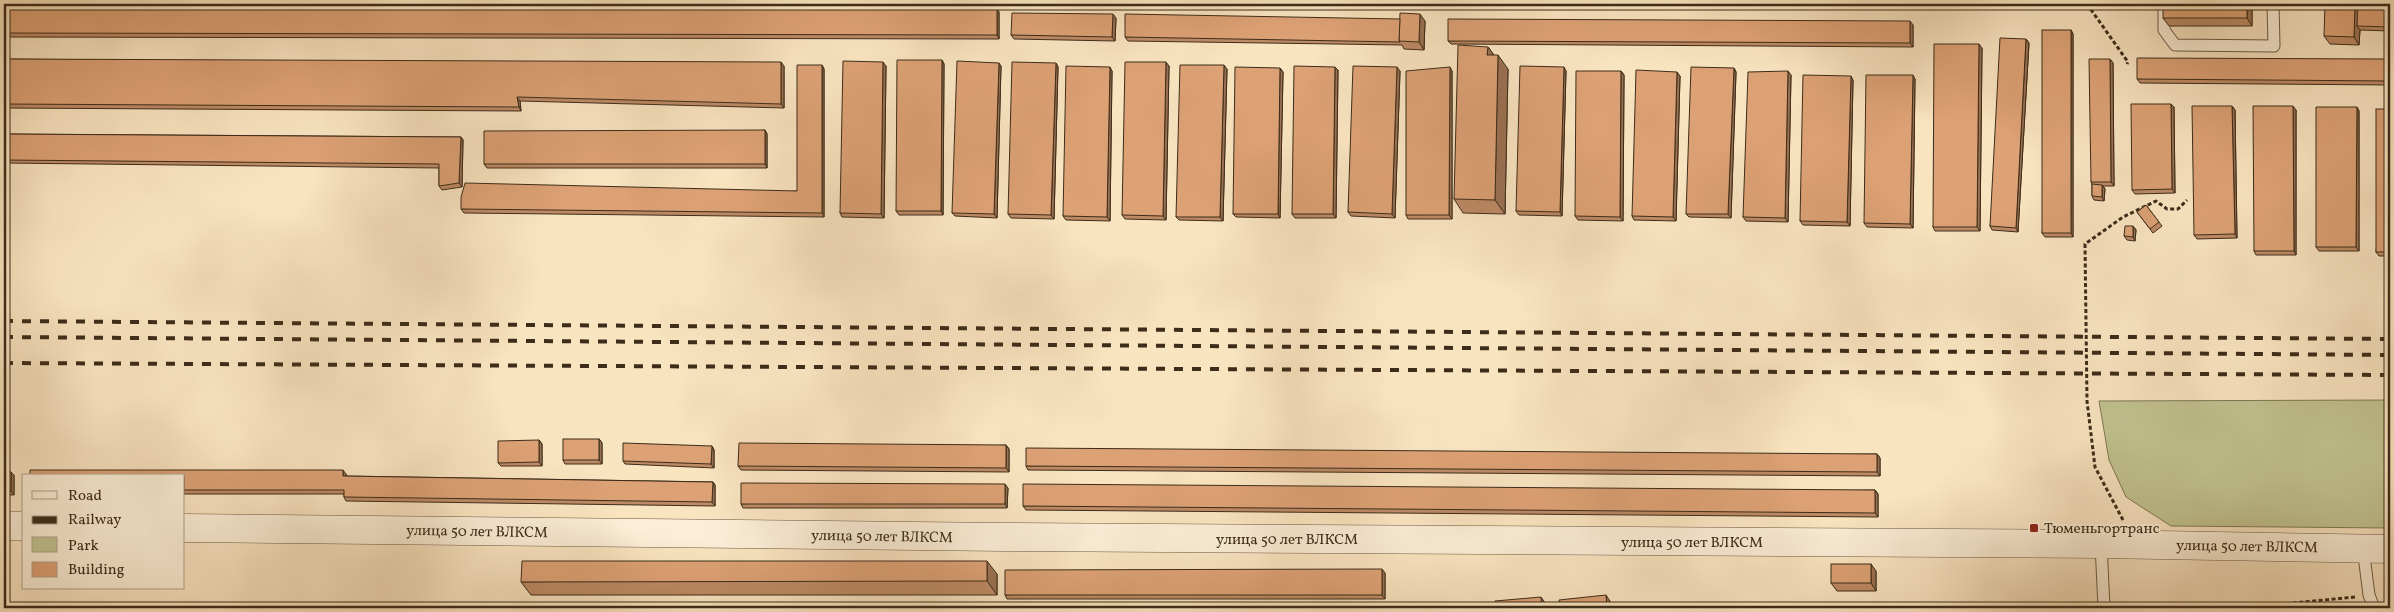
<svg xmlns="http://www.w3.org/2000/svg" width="2394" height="612" viewBox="0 0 2394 612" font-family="Vollkorn,serif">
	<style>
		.green { fill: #c1c390; stroke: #7f7854 }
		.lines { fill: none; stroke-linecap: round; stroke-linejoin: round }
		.service-casing { stroke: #6c5a43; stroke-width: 13 }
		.tertiary-casing { stroke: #6c5a43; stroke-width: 29 }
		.path { stroke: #3d2c19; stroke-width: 3; stroke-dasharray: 4 2.5; stroke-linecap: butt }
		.service { stroke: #fbedd6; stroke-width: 11 }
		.tertiary { stroke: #fbedd6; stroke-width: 28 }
		.rail { stroke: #3d2c19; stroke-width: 4; stroke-dasharray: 9 9; stroke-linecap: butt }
		.wall { fill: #bd8a65; stroke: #3d2c19 }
		.shaded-wall { fill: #9a7152; stroke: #3d2c19 }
		.building { fill: #dca175; stroke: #3d2c19 }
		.poi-dot { fill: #8f2418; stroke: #fbedd6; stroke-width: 2 }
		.labels { text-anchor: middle; stroke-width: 4; stroke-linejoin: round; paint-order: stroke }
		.poi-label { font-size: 15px; fill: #3d2c19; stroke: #fbedd6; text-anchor: start }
		.street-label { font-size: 15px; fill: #3d2c19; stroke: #fbedd6 }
	</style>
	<rect width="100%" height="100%" fill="#f9e4c0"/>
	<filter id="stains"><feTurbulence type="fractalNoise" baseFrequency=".004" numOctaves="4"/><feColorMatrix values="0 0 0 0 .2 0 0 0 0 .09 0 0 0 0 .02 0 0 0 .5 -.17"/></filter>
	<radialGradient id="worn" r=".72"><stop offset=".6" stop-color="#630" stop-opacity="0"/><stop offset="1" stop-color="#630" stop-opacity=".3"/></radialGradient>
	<polygon class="green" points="2390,400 2390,528 2171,526 2126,497 2109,460 2099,401"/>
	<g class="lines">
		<defs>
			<g id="service">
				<polyline points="2164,4 2164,30 2175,45 2274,46 2273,4"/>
				<polyline points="2101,544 2104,608"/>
				<polyline points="2363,548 2369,595 2374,608"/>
			</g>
			<g id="tertiary">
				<polyline points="4,526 24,526"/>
				<polyline points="184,528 1003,537 2101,544 2390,549"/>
			</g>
		</defs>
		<use href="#service" class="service-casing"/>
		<use href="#tertiary" class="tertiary-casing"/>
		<g class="path">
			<polyline points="2087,4 2128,62 2127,64"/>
			<polyline points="2123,520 2095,467 2087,401 2085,244 2123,217 2156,201 2167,209 2178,209 2187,200"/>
			<polyline points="2241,608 2355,597"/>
		</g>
		<use href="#service" class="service"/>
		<use href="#tertiary" class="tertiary"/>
		<g class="rail">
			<polyline points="4,321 2390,339"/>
			<polyline points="4,337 2390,355"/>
			<polyline points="4,363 2390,375"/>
		</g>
	</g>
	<g class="wall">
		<polygon points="2252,4 2252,26 2169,26 2163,18"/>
		<polygon points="2390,4 2390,31 2360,30 2359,45 2330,44 2324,36"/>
		<polygon points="4,6 999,12 999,39 4,37"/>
		<polygon points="1116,18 1115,41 1014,39 1011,35"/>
		<polygon points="1425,21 1424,50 1404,49 1402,45 1128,41 1125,37"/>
		<polygon points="1913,25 1913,47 1451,44 1448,41"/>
		<polygon points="2071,30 2073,34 2073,237 2045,237 2042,233"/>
		<polygon points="2026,39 2029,43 2018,232 1992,230 1990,226"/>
		<polygon points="1488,47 1494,55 1508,69 1505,214 1463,213 1454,199"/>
		<polygon points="1982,48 1980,231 1935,231 1933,227"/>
		<polygon points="4,59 784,66 784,108 520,101 521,111 4,108"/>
		<polygon points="2110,59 2113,63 2114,186 2103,186 2105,189 2104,201 2094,200 2092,196 2092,184 2091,182"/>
		<polygon points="2390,59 2390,85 2140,83 2137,79"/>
		<polygon points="942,60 944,64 943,215 899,215 896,211"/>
		<polygon points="1056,63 1058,67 1054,219 1011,218 1008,214"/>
		<polygon points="822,65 824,69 824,217 464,213 461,209 797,191"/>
		<polygon points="886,66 884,218 842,217 840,213"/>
		<polygon points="1001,66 997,218 955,216 952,213"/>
		<polygon points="1169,66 1166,220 1125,219 1122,215"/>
		<polygon points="1280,68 1283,72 1280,218 1236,217 1233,214"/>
		<polygon points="1734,68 1736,72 1731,218 1689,217 1686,214"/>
		<polygon points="1227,69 1223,221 1179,220 1176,217"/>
		<polygon points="1338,70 1336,218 1295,218 1292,214"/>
		<polygon points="1112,71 1110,221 1066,220 1063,216"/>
		<polygon points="1400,71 1395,218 1351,216 1348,212"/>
		<polygon points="1452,71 1452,219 1408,219 1406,215"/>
		<polygon points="1566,71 1562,216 1519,215 1516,211"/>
		<polygon points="1621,71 1624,75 1623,221 1578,220 1575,216"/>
		<polygon points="1791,75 1788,222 1746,221 1743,217"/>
		<polygon points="1680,76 1676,221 1634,220 1632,216"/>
		<polygon points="1915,79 1913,228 1867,227 1864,223"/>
		<polygon points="1853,80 1850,226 1803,225 1800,221"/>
		<polygon points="2232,106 2235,110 2237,238 2197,239 2194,235"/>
		<polygon points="2174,107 2175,193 2135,194 2132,190"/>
		<polygon points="2357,107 2359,111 2359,251 2319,251 2316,247"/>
		<polygon points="2390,109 2390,256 2379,256 2376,252"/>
		<polygon points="2296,110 2296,255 2256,255 2254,251"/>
		<polygon points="765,130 767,134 767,168 487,168 484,164"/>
		<polygon points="4,134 461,137 463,140 462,187 442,190 439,186 439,168 4,163"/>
		<polygon points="2146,205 2162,226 2153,233 2137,212"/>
		<polygon points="2133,226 2136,230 2135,241 2127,240 2124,236"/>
		<polygon points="599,439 602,443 602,464 565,464 563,460"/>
		<polygon points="539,440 542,444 542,466 501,466 498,463"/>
		<polygon points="1006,445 1009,449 1009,472 741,470 738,466"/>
		<polygon points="712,446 714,450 714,468 625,464 623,461"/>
		<polygon points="1877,454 1880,458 1880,476 1028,470 1026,466"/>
		<polygon points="4,471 11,472 14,475 14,495 4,495"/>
		<polygon points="346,474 346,476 713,482 715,485 715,506 346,501 344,497 344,494 184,494 184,476"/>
		<polygon points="1008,488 1007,508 743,508 741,504"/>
		<polygon points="1875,490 1878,494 1878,517 1026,510 1023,506"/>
		<polygon points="1876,571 1876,591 1837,591 1831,583"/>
		<polygon points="1385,573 1385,599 1007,599 1005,595"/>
		<polygon points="997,574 997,595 531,595 521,582"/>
	</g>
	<g class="shaded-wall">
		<polygon points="2247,4 2252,4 2252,26 2247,18"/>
		<polygon points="2355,4 2361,4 2357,26 2360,30 2359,45 2354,37"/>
		<polygon points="997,8 999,12 999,39 997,35"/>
		<polygon points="1113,14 1116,18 1115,41 1112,37"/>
		<polygon points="1420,14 1425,21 1424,50 1419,42"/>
		<polygon points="1910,21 1913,25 1913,47 1910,43"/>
		<polygon points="2071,30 2073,34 2073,237 2071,233"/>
		<polygon points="2026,39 2029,43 2018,232 2016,228"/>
		<polygon points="1979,44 1982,48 1980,231 1977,227"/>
		<polygon points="1488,47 1498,61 1487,55"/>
		<polygon points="1498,55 1508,69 1505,214 1495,200"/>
		<polygon points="2110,59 2113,63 2114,186 2111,182"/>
		<polygon points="942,60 944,64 943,215 941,211"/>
		<polygon points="781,62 784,66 784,108 781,104"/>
		<polygon points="883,62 886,66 884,218 881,214"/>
		<polygon points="1166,62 1169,66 1166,220 1163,216"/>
		<polygon points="999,63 1001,66 997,218 994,214"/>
		<polygon points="1056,63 1058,67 1054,219 1051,215"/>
		<polygon points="822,65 824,69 824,217 822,213"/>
		<polygon points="1224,65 1227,69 1223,221 1220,217"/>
		<polygon points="1110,67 1112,71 1110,221 1107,217"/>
		<polygon points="1335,67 1338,70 1336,218 1333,214"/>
		<polygon points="1397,67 1400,71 1395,218 1392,214"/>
		<polygon points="1450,67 1452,71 1452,219 1449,215"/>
		<polygon points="1564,67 1566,71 1562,216 1560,212"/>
		<polygon points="1280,68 1283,72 1280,218 1278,214"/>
		<polygon points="1734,68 1736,72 1731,218 1728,214"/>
		<polygon points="1621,71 1624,75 1623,221 1620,217"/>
		<polygon points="1788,71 1791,75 1788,222 1785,218"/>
		<polygon points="1677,72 1680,76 1676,221 1673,217"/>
		<polygon points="1913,75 1915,79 1913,228 1910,224"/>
		<polygon points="1851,76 1853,80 1850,226 1847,222"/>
		<polygon points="517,97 520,101 521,111 519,107"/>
		<polygon points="2171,104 2174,107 2175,193 2172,189"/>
		<polygon points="2232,106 2235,110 2237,238 2235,234"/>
		<polygon points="2293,106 2296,110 2296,255 2294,251"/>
		<polygon points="2357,107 2359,111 2359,251 2356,247"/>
		<polygon points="765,130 767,134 767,168 765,164"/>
		<polygon points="461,137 463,140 462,187 459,183"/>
		<polygon points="2102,185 2105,189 2104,201 2102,197"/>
		<polygon points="2133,226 2136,230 2135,241 2133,237"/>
		<polygon points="599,439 602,443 602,464 599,460"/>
		<polygon points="539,440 542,444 542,466 539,462"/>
		<polygon points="1006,445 1009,449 1009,472 1006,468"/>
		<polygon points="712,446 714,450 714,468 711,464"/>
		<polygon points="1877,454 1880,458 1880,476 1877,472"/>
		<polygon points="343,470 346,474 346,480 343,476"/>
		<polygon points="11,472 14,475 14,495 11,491"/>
		<polygon points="713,482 715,485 715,506 712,502"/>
		<polygon points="1005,484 1008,488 1007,508 1005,504"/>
		<polygon points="1875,490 1878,494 1878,517 1875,513"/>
		<polygon points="987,561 997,574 997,595 987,581"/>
		<polygon points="1871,564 1876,571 1876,591 1871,583"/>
		<polygon points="1382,569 1385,573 1385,599 1382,595"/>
		<polygon points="1606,595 1613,606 1613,608 1607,608"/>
		<polygon points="1541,597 1548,607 1548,608 1542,608"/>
	</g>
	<g class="building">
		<rect x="2163" y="4" width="84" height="14"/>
		<polygon points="2325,4 2355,4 2354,37 2324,36"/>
		<polygon points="2358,4 2390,4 2390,27 2357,26"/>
		<polygon points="4,6 997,8 997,35 4,33"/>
		<polygon points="1012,13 1113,14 1112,37 1011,35"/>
		<polygon points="1400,13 1420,14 1419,42 1399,41"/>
		<polygon points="1125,14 1400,19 1399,41 1400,42 1125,37"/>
		<polygon points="1448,19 1910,21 1910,43 1448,41"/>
		<rect x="2042" y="30" width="29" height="203"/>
		<polygon points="2000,38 2026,39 2016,228 1990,226"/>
		<polygon points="1934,44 1979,44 1977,227 1933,227"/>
		<polygon points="1458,45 1488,47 1487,55 1498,55 1495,200 1454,199"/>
		<polygon points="2137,58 2390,59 2390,81 2137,79"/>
		<polygon points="4,59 781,62 781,104 517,97 519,107 4,104"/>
		<polygon points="2089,59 2110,59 2111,182 2091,182"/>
		<polygon points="897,60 942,60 941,211 896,211"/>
		<polygon points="843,61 883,62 881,214 840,213"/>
		<polygon points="957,61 999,63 994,214 952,213"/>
		<polygon points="1012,62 1056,63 1051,215 1008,214"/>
		<polygon points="1125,62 1166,62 1163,216 1122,215"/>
		<polygon points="797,65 822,65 822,213 461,209 461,197 465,183 797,191"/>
		<polygon points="1180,65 1224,65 1220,217 1176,217"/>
		<polygon points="1066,66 1110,67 1107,217 1063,216"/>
		<polygon points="1294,66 1335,67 1333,214 1292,214"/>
		<polygon points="1353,66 1397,67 1392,214 1348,212"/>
		<polygon points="1520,66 1564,67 1560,212 1516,211"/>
		<polygon points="1235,67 1280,68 1278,214 1233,214"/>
		<polygon points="1450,67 1449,215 1406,215 1406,71"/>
		<polygon points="1691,67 1734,68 1728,214 1686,214"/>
		<polygon points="1636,70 1677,72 1673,217 1632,216"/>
		<polygon points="1576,71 1621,71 1620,217 1575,216"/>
		<polygon points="1788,71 1785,218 1743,217 1748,72"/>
		<polygon points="1803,75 1851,76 1847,222 1800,221"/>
		<polygon points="1866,75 1913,75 1910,224 1864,223"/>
		<polygon points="2131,104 2171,104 2172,189 2132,190"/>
		<polygon points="2192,106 2232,106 2235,234 2194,235"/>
		<polygon points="2253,106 2293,106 2294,251 2254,251"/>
		<polygon points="2316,107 2357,107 2356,247 2316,247"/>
		<rect x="2376" y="109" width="14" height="143"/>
		<polygon points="765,130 765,164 484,164 484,131"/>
		<polygon points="4,134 461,137 459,183 439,186 439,164 4,160"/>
		<polygon points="2092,184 2102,185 2102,197 2092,196"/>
		<polygon points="2146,205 2159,222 2150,229 2137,212"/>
		<polygon points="2125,226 2133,226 2133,237 2124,236"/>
		<rect x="563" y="439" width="36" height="21"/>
		<polygon points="539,440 539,462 498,463 498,441"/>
		<polygon points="623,443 712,446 711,464 623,461"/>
		<polygon points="739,443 1006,445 1006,468 738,466"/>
		<polygon points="1026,448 1877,454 1877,472 1026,466"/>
		<polygon points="30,470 343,470 343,476 713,482 712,502 344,497 344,490 184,490 184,476 30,476"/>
		<polygon points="4,471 11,472 11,491 4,491"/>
		<polygon points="741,483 1005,484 1005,504 741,504"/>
		<polygon points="1023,484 1875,490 1875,513 1023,506"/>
		<polygon points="522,561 987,561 987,581 521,582"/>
		<rect x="1831" y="564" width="40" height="19"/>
		<polygon points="1382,569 1382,595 1005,595 1005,570"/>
		<polygon points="1606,595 1607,608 1560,608 1559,600"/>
		<polygon points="1541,597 1542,608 1495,608 1495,601"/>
		<polygon points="1478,605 1478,608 1444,608"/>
	</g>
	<rect class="poi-dot" x="2029" y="523" width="10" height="10" rx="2.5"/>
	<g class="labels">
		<g class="poi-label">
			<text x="2044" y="533">Тюменьгортранс</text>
		</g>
		<g class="street-label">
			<text transform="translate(477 531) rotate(1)" y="5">улица 50 лет ВЛКСМ</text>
			<text transform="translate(882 536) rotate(1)" y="5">улица 50 лет ВЛКСМ</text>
			<text x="1287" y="544">улица 50 лет ВЛКСМ</text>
			<text x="1692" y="547">улица 50 лет ВЛКСМ</text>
			<text transform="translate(2247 546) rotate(1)" y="5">улица 50 лет ВЛКСМ</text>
		</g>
	</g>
	<rect width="2394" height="612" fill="none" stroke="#f9e4c0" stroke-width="20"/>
	<rect x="5" y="5" width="2384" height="602" fill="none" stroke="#3d2c19" stroke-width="2.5"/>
	<rect x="10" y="10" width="2374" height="592" fill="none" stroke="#3d2c19"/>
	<rect x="22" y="474" width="162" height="115" fill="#fbedd6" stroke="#afa08a"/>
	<rect x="32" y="491" width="25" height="8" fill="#fbedd6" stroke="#afa08a"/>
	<text x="68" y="500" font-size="15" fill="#3d2c19">Road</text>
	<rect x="32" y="516" width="25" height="8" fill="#3d2c19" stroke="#afa08a"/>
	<text x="68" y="524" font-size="15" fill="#3d2c19">Railway</text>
	<rect x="32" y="537" width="25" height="15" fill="#c1c390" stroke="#afa08a"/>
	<text x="68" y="550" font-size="15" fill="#3d2c19">Park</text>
	<rect x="32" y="562" width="25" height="15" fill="#dca175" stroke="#afa08a"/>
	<text x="68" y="574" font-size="15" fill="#3d2c19">Building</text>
	<rect width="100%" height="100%" filter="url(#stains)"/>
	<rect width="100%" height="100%" fill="url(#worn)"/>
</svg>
